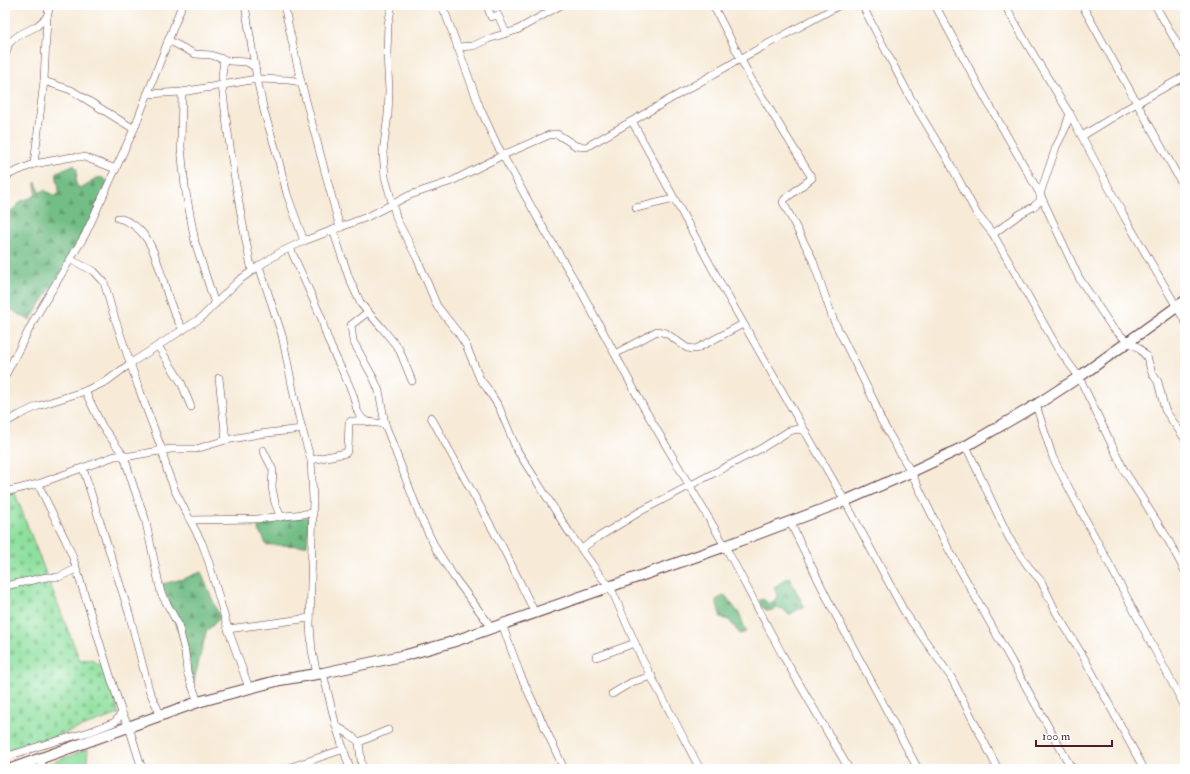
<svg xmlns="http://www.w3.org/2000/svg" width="1190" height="774" viewBox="0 0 1190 774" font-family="'IM FELL Double Pica',serif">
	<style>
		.green { fill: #8fe09f; stroke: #6c8065 }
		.forest { fill: url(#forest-firs); stroke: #5e6e58 }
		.cemetery { fill: url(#cemetery-stones); stroke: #6c8065 }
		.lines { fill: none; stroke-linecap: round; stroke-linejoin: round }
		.minor-casing { stroke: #643e45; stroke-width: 8 }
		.highway-casing { stroke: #643e45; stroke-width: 12 }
		.minor { stroke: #fff; stroke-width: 7 }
		.highway { stroke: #fff; stroke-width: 10 }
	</style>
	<defs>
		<pattern id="forest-firs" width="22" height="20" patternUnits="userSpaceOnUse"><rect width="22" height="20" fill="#73be86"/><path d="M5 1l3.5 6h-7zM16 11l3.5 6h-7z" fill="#609a6e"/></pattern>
		<pattern id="cemetery-stones" width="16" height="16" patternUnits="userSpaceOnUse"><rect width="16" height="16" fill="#8fe09f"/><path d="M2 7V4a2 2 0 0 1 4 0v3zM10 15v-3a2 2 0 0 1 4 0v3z" fill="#7dc089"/></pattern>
	</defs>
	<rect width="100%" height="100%" fill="#fff"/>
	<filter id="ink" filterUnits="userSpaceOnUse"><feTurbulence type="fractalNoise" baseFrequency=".025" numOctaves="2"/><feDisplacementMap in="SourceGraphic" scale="8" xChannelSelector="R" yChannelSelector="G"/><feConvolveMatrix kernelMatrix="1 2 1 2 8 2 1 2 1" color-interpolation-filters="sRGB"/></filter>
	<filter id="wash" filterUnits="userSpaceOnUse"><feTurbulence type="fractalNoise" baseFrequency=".012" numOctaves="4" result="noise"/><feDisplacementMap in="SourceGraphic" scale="16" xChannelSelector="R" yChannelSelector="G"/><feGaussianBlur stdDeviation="0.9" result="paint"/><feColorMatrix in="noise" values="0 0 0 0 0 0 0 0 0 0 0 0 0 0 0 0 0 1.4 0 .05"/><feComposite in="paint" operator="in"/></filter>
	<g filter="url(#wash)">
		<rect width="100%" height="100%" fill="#f7ebd8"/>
		<polygon class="green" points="88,749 86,769 48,769 46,765"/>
		<g class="forest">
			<path d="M 73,165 L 75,166 L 77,169 L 76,184 L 78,187 C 90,191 96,166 109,184 L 85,236 L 30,320 L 18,314 L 5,304 L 6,226 L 11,211 L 21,201 L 33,197 L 36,193 L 35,183 L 36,182 L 39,192 L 41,192 L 44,190 L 53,195 L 57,196 C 62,187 55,180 57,172 Z"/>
			<path d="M 309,517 L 307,545 C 294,547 280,544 266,545 L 263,536 L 260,534 L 257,525 L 260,521 Z"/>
			<polygon points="201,572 220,618 206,632 193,685 188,657 162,584 183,579"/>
			<path d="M 789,577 L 804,606 L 789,615 L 783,609 L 780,608 L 768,611 C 763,608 760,606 760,600 L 763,599 L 769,604 L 775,600 L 777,595 L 774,587 Z"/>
			<polygon points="725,595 740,615 746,632 740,634 729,620 721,618 716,600"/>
		</g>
		<polygon class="cemetery" points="14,491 80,661 93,660 106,670 119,714 5,754 5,493"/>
	</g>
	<g filter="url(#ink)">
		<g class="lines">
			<defs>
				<g id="minor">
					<polyline points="245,5 257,79 264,111 277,154 287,194 304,241"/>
					<polyline points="284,5 301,82 340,228"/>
					<polyline points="392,5 388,24 387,53 389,90 388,115 383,152 385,177 397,220 417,258 437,306 459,334 466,345 480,379 487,388 499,407 517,450 569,532 602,578 610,586 642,659 700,769"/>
					<polyline points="441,5 446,15 480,108 497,145 541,224 581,291 644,408 725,546 782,654 849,769"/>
					<polyline points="472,5 473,5"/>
					<polyline points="487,5 491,17 498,15 506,33"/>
					<polyline points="713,5 750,77 812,178 785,199 783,202 812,258 833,319 874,401 881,420 911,472 948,548 1072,769"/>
					<polyline points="840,5 740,59 632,121 723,288 845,501 904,611 951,677 998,769"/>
					<polyline points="862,5 910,97 948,160 977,214 993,234 1057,347 1079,377 1124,470 1166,536 1185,571"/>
					<polyline points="935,5 982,92 1040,194 1079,278 1112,327 1128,342 1138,347 1147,357 1152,373 1158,382 1165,410 1185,439"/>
					<polyline points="1005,5 1027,44 1071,116 1125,218 1185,321"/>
					<polyline points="1082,5 1185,189"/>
					<polyline points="1155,5 1185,57"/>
					<polyline points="168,40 195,54 211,55 229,61 247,62 255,67"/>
					<polyline points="457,47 473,46 488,39 517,30 561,5"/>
					<polyline points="5,56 9,43 19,35 37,26 47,17 50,5"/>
					<polyline points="224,60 222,76 224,85"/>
					<polyline points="44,81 71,90 134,129"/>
					<path d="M 222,85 C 229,148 239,209 252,271"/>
					<polyline points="182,92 181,147 185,187 195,242 215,304"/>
					<polyline points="147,94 182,92 257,79 289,80 301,82"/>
					<polyline points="1082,136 1128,108 1185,76"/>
					<polyline points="34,164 44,81 47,17"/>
					<polyline points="5,176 34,164 72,157 84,157 116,169"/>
					<polyline points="636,208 674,199"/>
					<path d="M 118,218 C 155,227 159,272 170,302 C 173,312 178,321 183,330"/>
					<polyline points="333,230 349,278 361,304 382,328 399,349 412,381"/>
					<polyline points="993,234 1020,214 1033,207 1040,201 1040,194 1056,147 1065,129 1070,113"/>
					<path d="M 290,248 L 322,319 C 327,346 344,370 353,395 C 356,404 356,414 364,420 C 368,423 379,423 385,424"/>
					<polyline points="71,260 94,271 104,282 112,310 138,386 162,450 167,470 175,491 190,520 257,519 313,513"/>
					<polyline points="259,266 282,335 296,405 302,429 311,460 313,499 310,625 312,651 317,674"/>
					<polyline points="368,312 351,325 353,341 374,379 379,391 385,424 420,516 436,549 454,577 492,628"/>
					<polyline points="158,346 181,382 191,407"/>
					<polyline points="615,354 657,331 666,333 687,348 696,349 743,324"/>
					<polyline points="5,376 35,318 85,235 134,129 182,5"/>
					<polyline points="219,378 226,440"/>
					<polyline points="85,391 102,426 124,456 134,488 145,518 161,593 178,624 185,652 187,672 198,702"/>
					<polyline points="1036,405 1053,458 1185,707"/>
					<polyline points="431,417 504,550 535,613"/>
					<polyline points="5,423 19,415 38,406 85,391 107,381 131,363 201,318 238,281 259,266 279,253 304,241 367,217 410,195 452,181 503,155 549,135 557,134 576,146 586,147 632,121"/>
					<polyline points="966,446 1009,538 1028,566 1041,581 1057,614 1083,656 1144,769"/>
					<polyline points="263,450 273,470 272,487 275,503 281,517"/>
					<polyline points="311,460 346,453 348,449 349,423 351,421 365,421"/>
					<polyline points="83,468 129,613 149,690 161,716"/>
					<polyline points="38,484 115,456 130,456 171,449 196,449 226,440 259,434 302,429"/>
					<polyline points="5,492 38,484 66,541 72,555 122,713 129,727 142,769"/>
					<polyline points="190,520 202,543 209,563 228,629 249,688"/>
					<polyline points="790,522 831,606 918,769"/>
					<polyline points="582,549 592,541 641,511 762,448 789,431 798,429 806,432"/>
					<polyline points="5,586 47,577 59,577 76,569"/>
					<polyline points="502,624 520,674 564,769"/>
					<polyline points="228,629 310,618"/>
					<polyline points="596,657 635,643"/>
					<polyline points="323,673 336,726 350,769"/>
					<polyline points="612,694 632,682 652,676"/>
					<polyline points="336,726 349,734 359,742 362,769"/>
					<polyline points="359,742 388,730"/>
					<polyline points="5,757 46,744 89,732 115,722 122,713"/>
					<polyline points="40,759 43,769"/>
					<polyline points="291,767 344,749"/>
				</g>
				<polyline id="highway" points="11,769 198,702 280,680 323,673 406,655 449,643 720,548 845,501 911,472 966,446 1036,405 1079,377 1185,301"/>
			</defs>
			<use href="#minor" class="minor-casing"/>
			<use href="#highway" class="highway-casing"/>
			<use href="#minor" class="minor"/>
			<use href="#highway" class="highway"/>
		</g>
	</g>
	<rect width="1190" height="774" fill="none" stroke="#fff" stroke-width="20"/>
	<path d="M1036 740v6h76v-6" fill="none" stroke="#4a1f2b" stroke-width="2"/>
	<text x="1042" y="740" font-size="12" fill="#4a1f2b" stroke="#ffffff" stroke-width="3" paint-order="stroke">100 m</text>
</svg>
